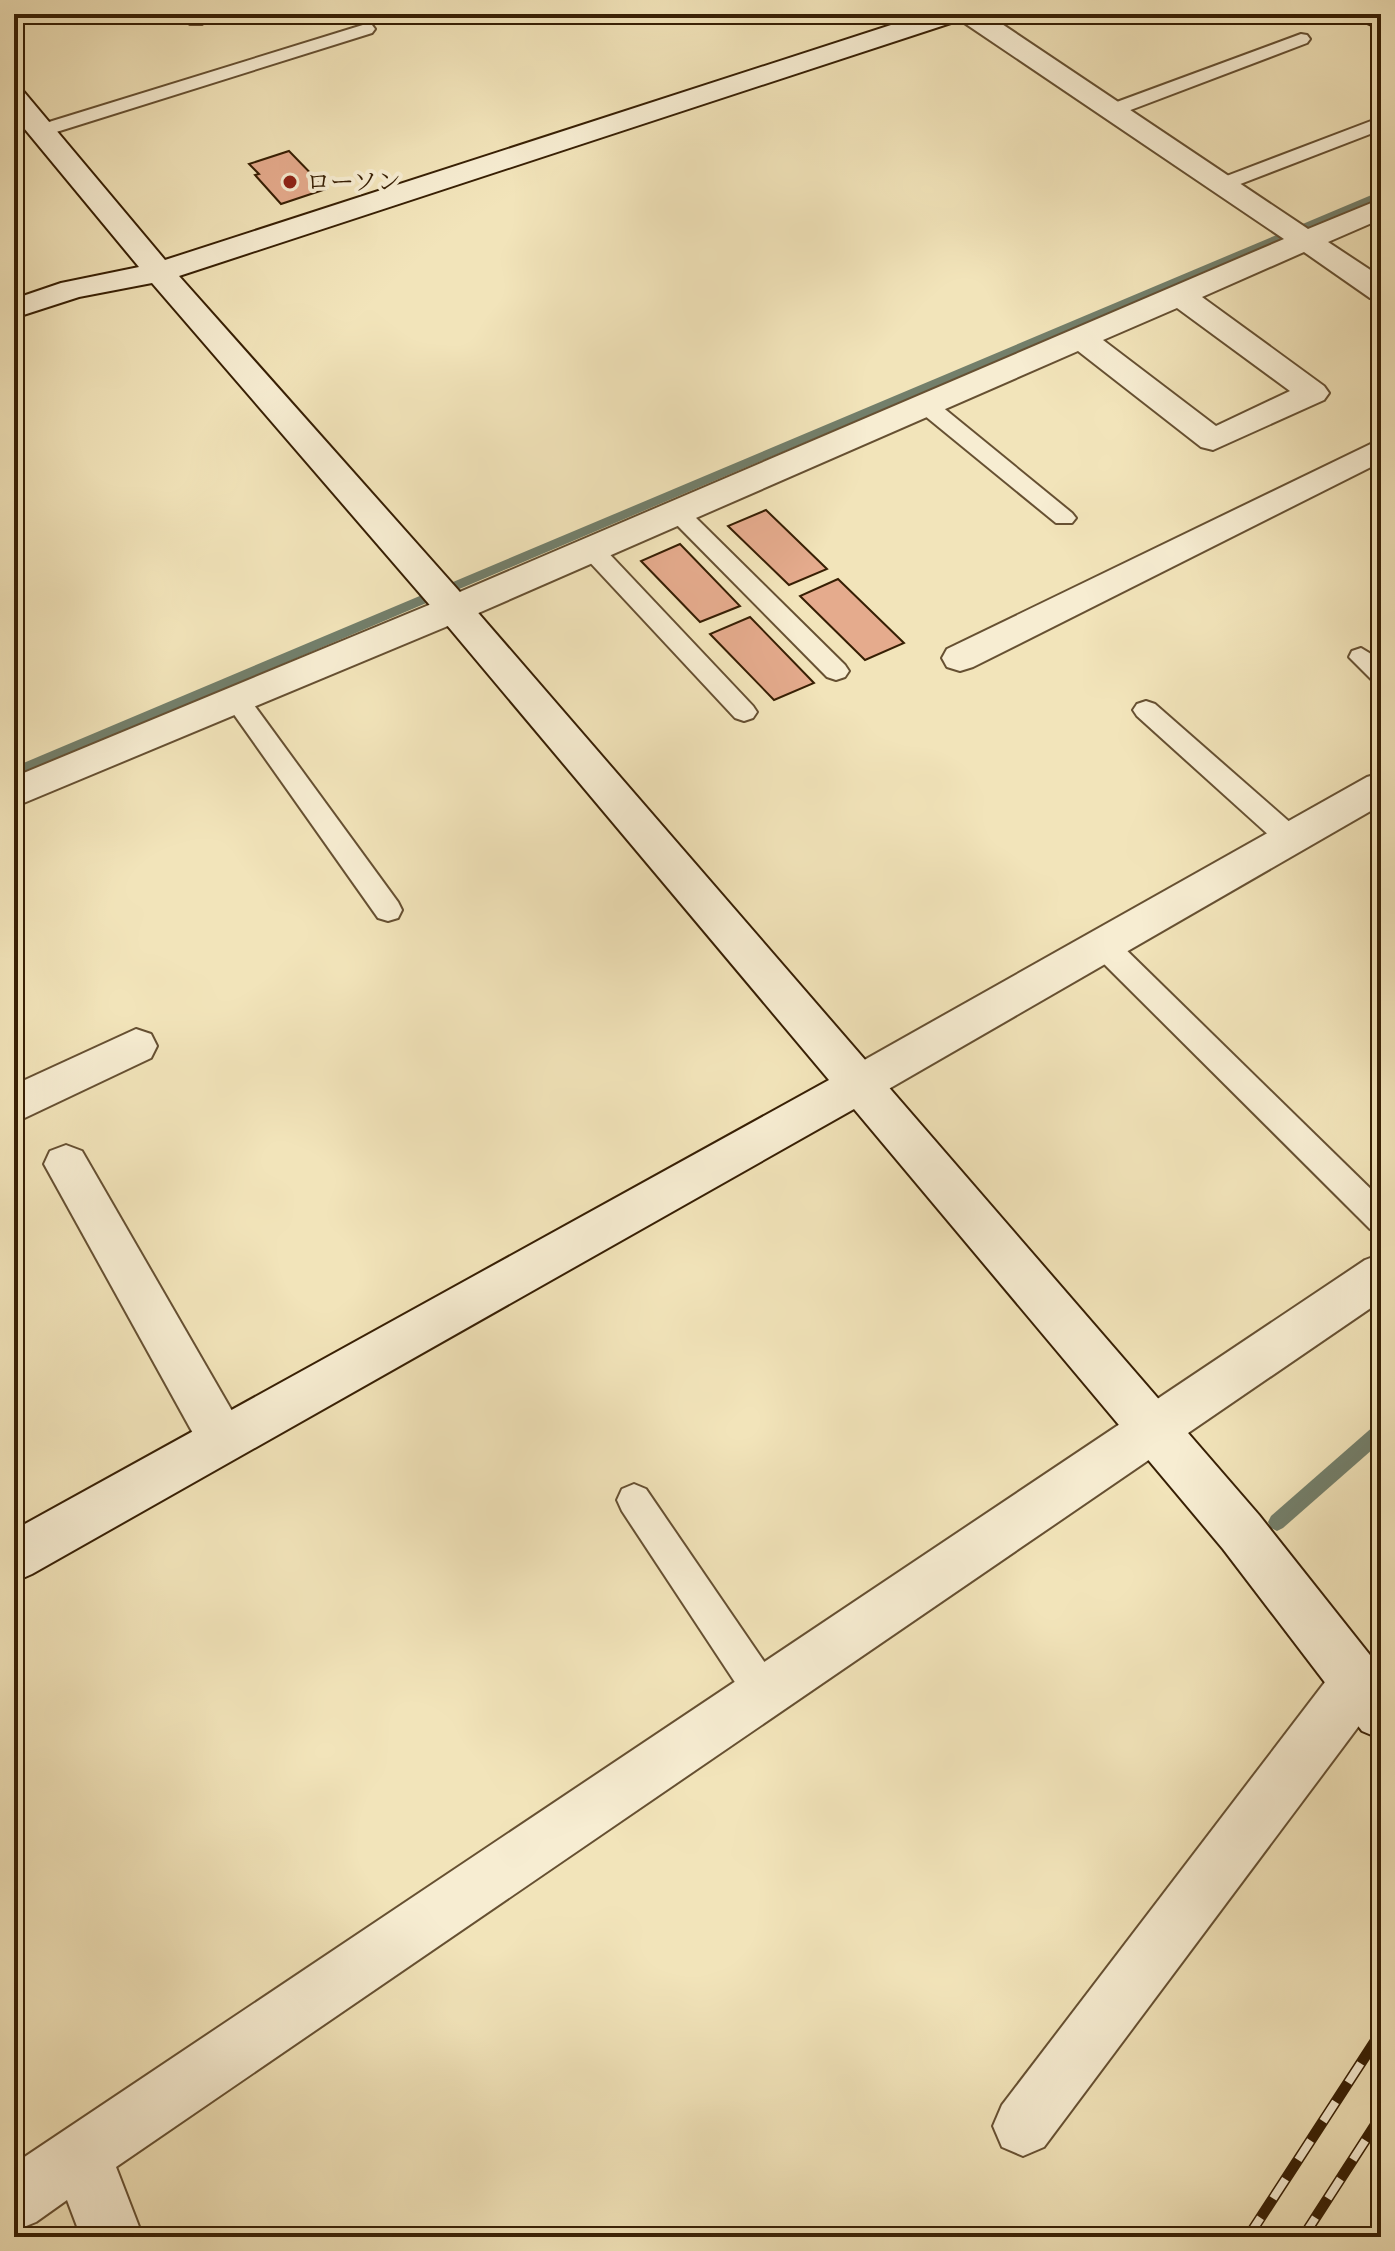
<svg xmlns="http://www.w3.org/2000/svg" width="1395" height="2251" viewBox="0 0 1395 2251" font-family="'Libre Bodoni','Noto Serif JP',serif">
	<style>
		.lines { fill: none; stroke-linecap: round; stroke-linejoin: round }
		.stream { fill: #737f6b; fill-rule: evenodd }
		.building { fill: #e5ab8d; stroke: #371f04; stroke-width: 2 }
		.lane-casing { stroke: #665032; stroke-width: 4 }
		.street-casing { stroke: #665032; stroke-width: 4 }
		.secondary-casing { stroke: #371f04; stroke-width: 4 }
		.lane { fill: #f7edd2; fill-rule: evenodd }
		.street { fill: #f7edd2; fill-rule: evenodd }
		.secondary { fill: #f7edd2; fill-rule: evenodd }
		.rail-casing { stroke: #371f04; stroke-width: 11 }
		.rail { stroke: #f7edd2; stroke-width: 8; stroke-dasharray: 23; stroke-linecap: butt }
		.poi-dot { fill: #8f2418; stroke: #f7edd2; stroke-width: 3 }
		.labels { text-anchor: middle; stroke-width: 8; stroke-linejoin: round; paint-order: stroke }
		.far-poi-label { font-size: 24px; fill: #371f04; stroke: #f7edd2; text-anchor: start }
	</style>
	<rect width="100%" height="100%" fill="#f2e4ba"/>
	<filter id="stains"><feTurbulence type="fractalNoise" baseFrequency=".0025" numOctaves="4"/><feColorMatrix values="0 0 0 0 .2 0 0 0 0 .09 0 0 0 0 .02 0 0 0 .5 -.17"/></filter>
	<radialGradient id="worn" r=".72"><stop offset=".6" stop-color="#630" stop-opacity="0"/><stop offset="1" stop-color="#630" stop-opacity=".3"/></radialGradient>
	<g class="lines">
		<g class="stream">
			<polygon points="1381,191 1381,198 14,778 14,767"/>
			<polygon points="1381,1423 1381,1442 1283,1528 1277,1531 1271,1528 1268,1522 1271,1516 1375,1425"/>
		</g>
	</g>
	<g class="building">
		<polygon points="289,151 326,189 281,204 255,175 259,174 249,164"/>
		<polygon points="766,510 827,569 789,585 728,526"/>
		<polygon points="680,544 740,606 700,622 641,561"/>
		<polygon points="838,579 904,643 865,660 800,596"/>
		<polygon points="750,617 814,683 774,700 710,634"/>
	</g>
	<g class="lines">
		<defs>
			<g id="lane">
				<polygon points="188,14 206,14 202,24 190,24"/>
				<polygon points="366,24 372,25 375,29 372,33 50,134 36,134 33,130 36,126"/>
				<polygon points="1301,34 1307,35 1310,39 1307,43 1120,114 1106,114 1104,110 1106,106"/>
				<polygon points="1371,121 1381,127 1378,131 1230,188 1223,190 1213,184 1216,180"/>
				<polygon points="927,399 935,401 1072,513 1076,518 1072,523 1056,523 919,411 916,406 919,401"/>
				<polygon points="678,505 686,508 845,665 849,671 845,677 836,680 827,677 670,518 666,513 670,508"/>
				<polygon points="592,542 600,544 753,706 757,712 753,718 744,721 735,718 584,556 580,550 584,544"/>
				<polygon points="1361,648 1381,660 1381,683 1372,680 1349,657 1352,651"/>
				<polygon points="237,691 246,694 398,902 402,910 398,918 388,921 378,918 228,706 224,700 228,694"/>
				<polygon points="1146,701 1155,704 1301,832 1304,839 1301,846 1291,849 1281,846 1137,716 1133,710 1137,704"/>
				<polygon points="1104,935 1114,938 1381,1199 1381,1232 1370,1229 1094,954 1090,946 1094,938"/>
				<polygon points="634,1484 646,1489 776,1679 781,1692 776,1705 763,1710 750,1705 622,1511 617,1500 622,1489"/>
			</g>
			<g id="street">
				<path d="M 956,14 L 987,14 L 1308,229 L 1381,199 L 1381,219 L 1328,242 L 1381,277 L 1381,300 L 1370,298 L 1304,252 L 1202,297 L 1324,386 L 1329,393 L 1324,400 L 1213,450 L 1201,447 L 1078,351 L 467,618 L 14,807 L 14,777 L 441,600 L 1284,239 L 960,20 ZM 1177,308 L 1290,391 L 1216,426 L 1103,340 Z"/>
				<polygon points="1381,439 1381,462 973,667 960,671 947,667 942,658 947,649"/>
				<polygon points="1381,773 1381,805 873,1098 858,1103 843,1098 836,1085 843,1072 1367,777"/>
				<polygon points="136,1029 151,1034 157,1046 151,1058 14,1123 14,1085"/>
				<polygon points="66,1145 82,1151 239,1423 247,1439 239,1455 222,1462 205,1455 44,1164 50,1151"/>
				<polygon points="1381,1254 1381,1301 116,2167 143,2237 81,2237 67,2200 36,2222 14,2231 14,2164 1365,1260"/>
				<path d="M 1357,1658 L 1376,1665 C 1382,1680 1382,1688 1376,1703 L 1044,2147 L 1023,2156 L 1002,2147 L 993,2126 L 1002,2105 L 1338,1665 Z"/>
			</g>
			<g id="secondary">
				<polygon points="925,14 964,14 960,20 179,276 467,600 1259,1515 1381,1669 1381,1739 1362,1731 1223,1549 854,1109 32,1574 14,1582 14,1530 829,1080 441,618 152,283 79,297 14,318 14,299 61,283 139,267 14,116 14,90 24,92 165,260"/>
				<polygon points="1356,14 1381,14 1381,29 1360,20"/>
			</g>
		</defs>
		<use href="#lane" class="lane-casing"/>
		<use href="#street" class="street-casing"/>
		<use href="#secondary" class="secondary-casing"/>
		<use href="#lane" class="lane"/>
		<use href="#street" class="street"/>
		<use href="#secondary" class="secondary"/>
		<defs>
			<g id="rail">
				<polyline points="1248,2237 1381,2032"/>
				<polyline points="1303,2237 1381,2116"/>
			</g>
		</defs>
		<use href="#rail" class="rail-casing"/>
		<use href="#rail" class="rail"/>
	</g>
	<circle class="poi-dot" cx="290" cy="182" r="8"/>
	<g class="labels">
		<g class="far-poi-label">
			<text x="306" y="190">ローソン</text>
		</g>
	</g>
	<rect width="1395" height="2251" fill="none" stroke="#f2e4ba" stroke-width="48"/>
	<rect x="16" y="16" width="1363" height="2219" fill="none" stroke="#371f04" stroke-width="4"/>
	<rect x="24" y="24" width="1347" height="2203" fill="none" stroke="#371f04" stroke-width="2"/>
	<rect width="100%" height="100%" filter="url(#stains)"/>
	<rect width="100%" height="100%" fill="url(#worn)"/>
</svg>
